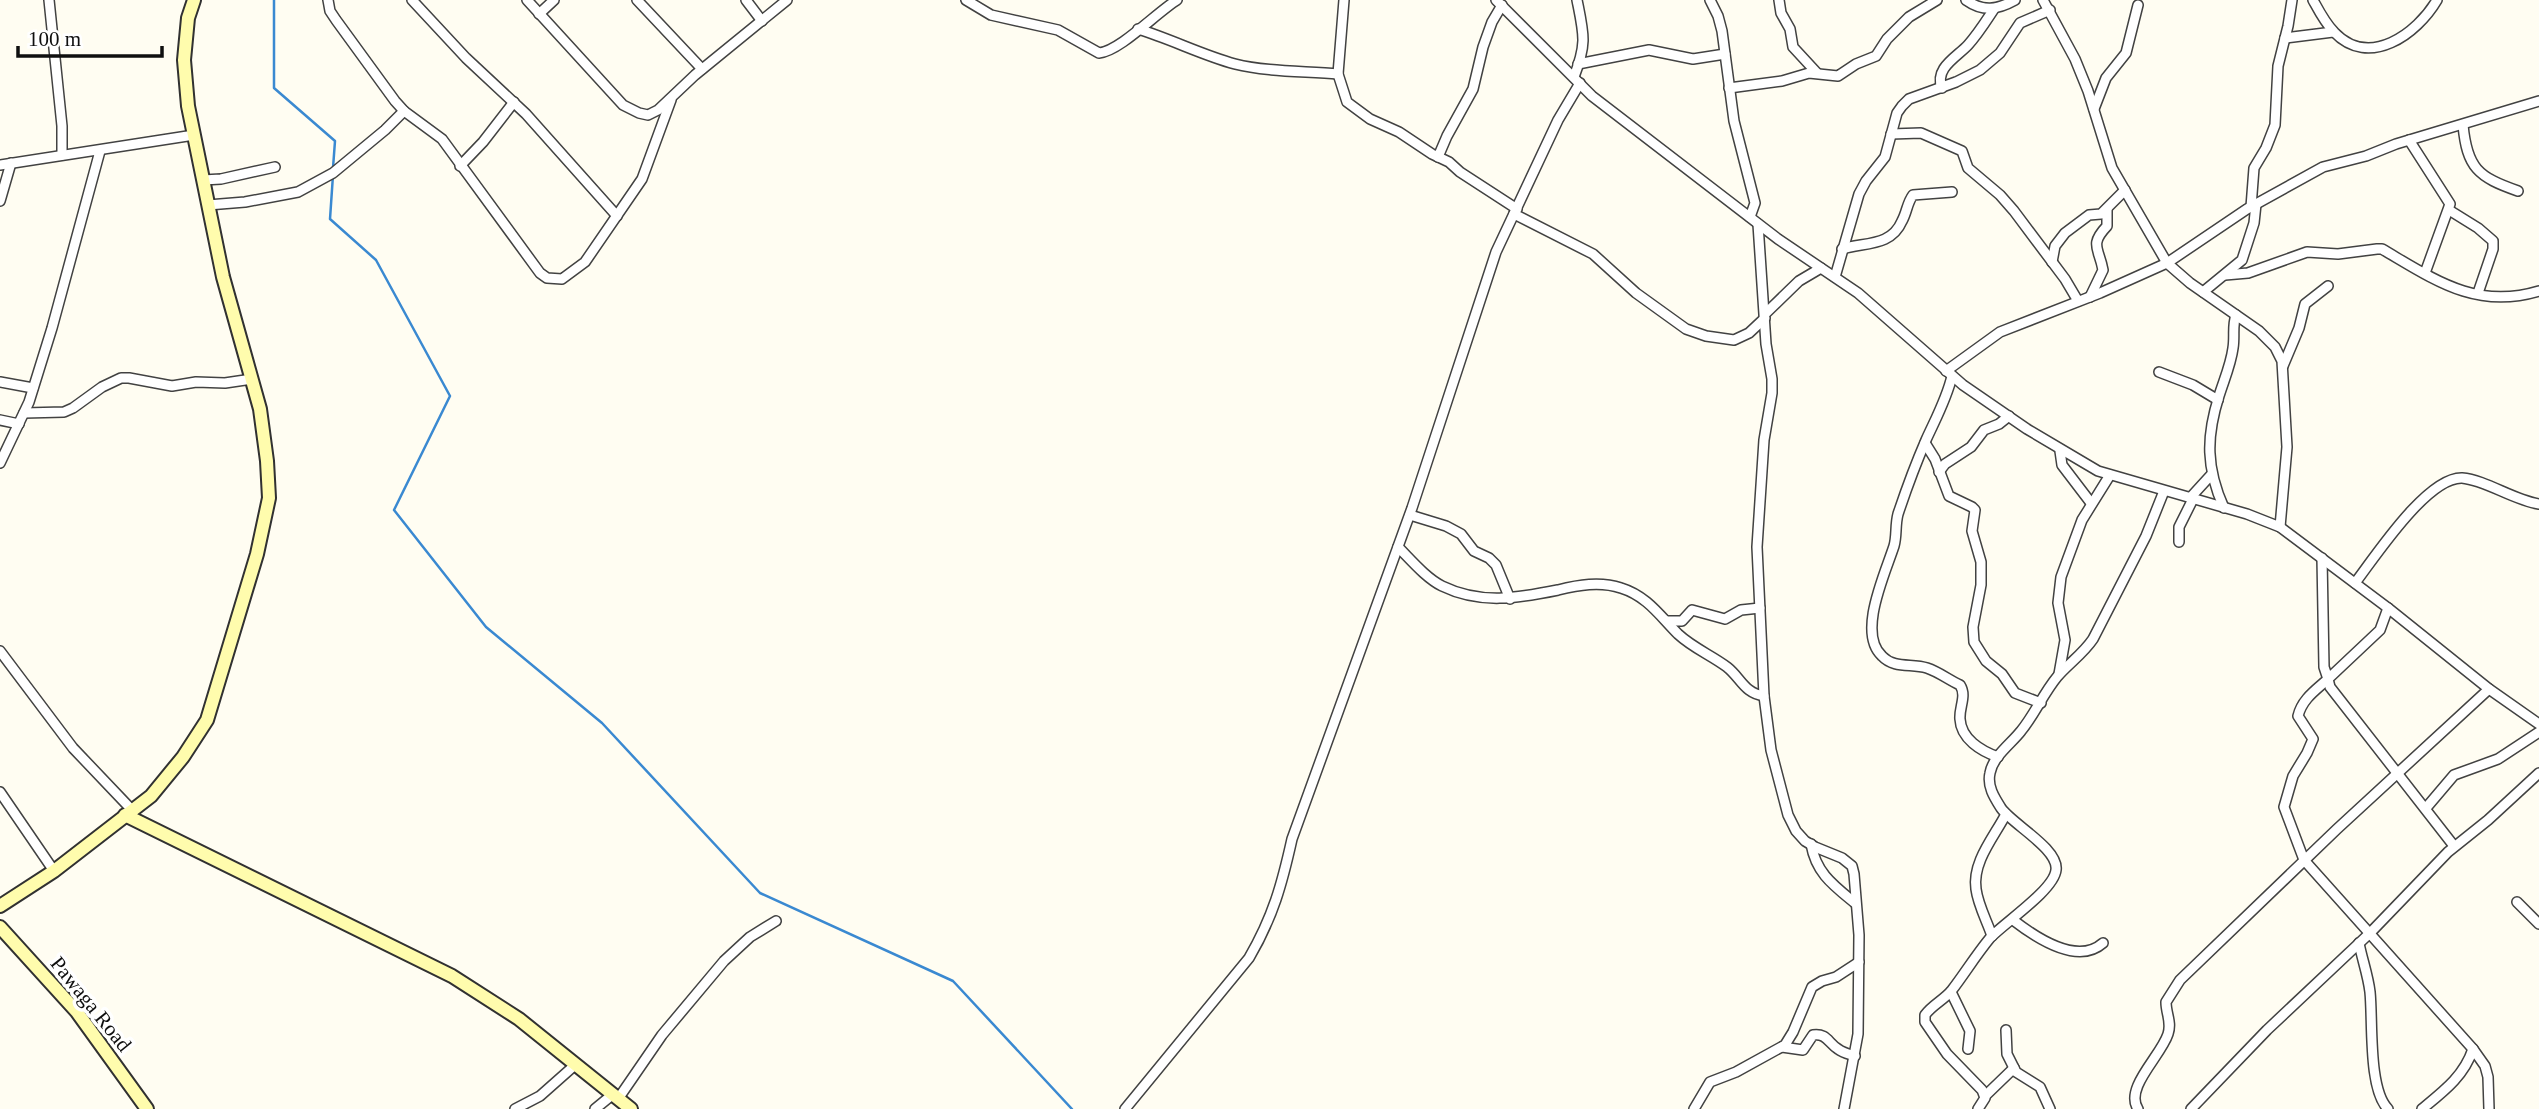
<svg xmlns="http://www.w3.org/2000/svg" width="2539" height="1109" viewBox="0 0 2539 1109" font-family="'Times New Roman',serif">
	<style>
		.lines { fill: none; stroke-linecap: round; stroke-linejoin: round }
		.stream { stroke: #3a89d1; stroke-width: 2.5 }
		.street-casing { stroke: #424242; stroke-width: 12 }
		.secondary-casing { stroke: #313131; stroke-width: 16 }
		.street { stroke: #fff; stroke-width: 9 }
		.secondary { stroke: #fffcad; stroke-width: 12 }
		.labels { text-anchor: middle; stroke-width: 7; stroke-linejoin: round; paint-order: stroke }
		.street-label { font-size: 21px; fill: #0f0f0f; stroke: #fff }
	</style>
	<rect width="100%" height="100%" fill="#fffdf2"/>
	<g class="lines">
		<g class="stream">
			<polyline points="274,0 274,88 335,141 333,168"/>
			<polyline points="333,175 330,219 376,260 450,396 394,510 486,627 602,723 760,893 953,981 1072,1109"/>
		</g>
		<defs>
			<g id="street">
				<polyline points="49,0 62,126 62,155"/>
				<polyline points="328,0 330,11 336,20 395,101 404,111 442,139 540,273 547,278 562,279 585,262 642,179 671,100"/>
				<polyline points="412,0 466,58 526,114 617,216"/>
				<polyline points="527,0 623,105 639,113 648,115 658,110 695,75 787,0"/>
				<polyline points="637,0 702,69"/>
				<polyline points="746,0 762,21"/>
				<path d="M 966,0 L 991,15 L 1058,30 L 1099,53 C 1120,51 1156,13 1177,0"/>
				<polyline points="1344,0 1338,74 1347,102 1370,119 1399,132 1432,154 1449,162 1460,172 1517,209"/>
				<polyline points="1496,0 1592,96 1778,239 1858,293 1963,385 2027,429 2098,471 2247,514 2280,527 2388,608 2489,689 2539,724"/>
				<polyline points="1710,0 1718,16 1722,31 1734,121 1755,203 1750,217"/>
				<polyline points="1779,0 1781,13 1790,29 1793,47 1817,73"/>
				<path d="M 1966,0 C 1983,12 1997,10 2015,0"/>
				<polyline points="2043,0 2075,59 2088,91 2112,168 2167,263 2190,283 2259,331 2275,347 2282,361 2287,447 2280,527"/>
				<path d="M 2313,0 C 2319,11 2325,23 2334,32 C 2369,69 2417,34 2437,0"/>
				<polyline points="539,14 554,0"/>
				<path d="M 1138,29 C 1171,39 1202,55 1235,64 C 1267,72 1305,71 1338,74"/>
				<polyline points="2285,38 2333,32"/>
				<polyline points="1578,64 1649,50 1693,59 1725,54"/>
				<path d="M 1574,77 C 1587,43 1584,35 1577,0"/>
				<polyline points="1729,88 1782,81 1809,73 1838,76 1856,64 1876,56 1887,39 1909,17 1937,0"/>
				<path d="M 1942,88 C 1934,68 1957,57 1968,45 C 1978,34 1986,21 1994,9"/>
				<polyline points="2094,109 2106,78 2126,53 2138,5"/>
				<path d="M 2463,125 C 2467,168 2478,177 2518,191"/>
				<polyline points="1891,134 1921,133 1962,151 1968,168 2000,195 2014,211 2065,279 2078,301"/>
				<polyline points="2409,140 2450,204 2425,273"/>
				<polyline points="1438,157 1447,136 1473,89 1483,47 1492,22 1502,5"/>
				<polyline points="0,165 194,135"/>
				<polyline points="460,166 483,142 514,102"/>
				<polyline points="203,180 221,179 275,167"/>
				<polyline points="0,201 11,163"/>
				<polyline points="208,205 245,202 298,192 333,173 385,130 404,111"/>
				<polyline points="2251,207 2254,168 2266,148 2275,125 2278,66 2288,26 2292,0"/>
				<polyline points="2449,210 2478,228 2493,241 2493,249 2478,293"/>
				<polyline points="1514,214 1593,254 1636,293 1686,329 1706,336 1734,340 1749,333 1765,318"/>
				<polyline points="1758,224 1766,344 1772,379 1772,393 1764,440 1757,547 1764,696 1771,750 1788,815 1796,831 1805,841 1815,847 1842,858 1852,866 1854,874 1859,935 1858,1034 1844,1109"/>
				<path d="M 1842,249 C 1864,242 1891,247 1902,221 C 1907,212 1907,203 1913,195 L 1952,192"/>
				<polyline points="2052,262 2055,246 2065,233 2089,215 2101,214 2125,190"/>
				<path d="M 2225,275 L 2248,273 L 2307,252 L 2338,254 L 2377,249 L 2382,249 C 2435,280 2476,310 2539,291"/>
				<polyline points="1835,277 1859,194 1866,181 1885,157 1897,113 1902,106 1909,99 1956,82 1980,70 2000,53 2020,23 2050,10"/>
				<polyline points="2203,292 2242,260 2254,223 2256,204"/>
				<path d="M 2090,297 L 2103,270 C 2099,248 2089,245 2107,226 L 2107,209"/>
				<polyline points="1765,314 1799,281 1821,268"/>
				<polyline points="2283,366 2299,328 2305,304 2328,286"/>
				<polyline points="1946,371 2000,332 2100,293 2167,263 2247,209 2323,167 2366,156 2396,144 2539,101"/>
				<polyline points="2159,372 2193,385 2218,400"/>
				<path d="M 1952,376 C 1947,398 1936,418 1926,440 C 1916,463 1906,490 1898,514 C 1895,525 1897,536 1894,546 C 1885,574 1857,633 1882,656 C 1894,669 1912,663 1927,668 C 1939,672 1949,680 1960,685 C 1967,696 1959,707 1960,719 C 1961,739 1981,751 1998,757"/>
				<polyline points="0,382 33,388"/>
				<polyline points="24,413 64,412 73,408 102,387 121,378 129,378 172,386 196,382 225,383 252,379"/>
				<polyline points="0,420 19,424"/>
				<polyline points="1925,443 1935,459 1949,496 1972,507 1975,510 1972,531 1981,562 1981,585 1973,627 1974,642 1986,661 2002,674 2015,693 2041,703"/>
				<polyline points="2060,451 2062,465 2091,503"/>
				<polyline points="0,463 29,402 52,328 100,151"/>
				<polyline points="1939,472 1945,464 1971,447 1984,430 1999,424 2009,416"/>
				<polyline points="2190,498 2211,475"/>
				<path d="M 2224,508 C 2206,468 2206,437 2219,396 C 2224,380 2231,364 2233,348 C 2235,336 2232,326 2236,315"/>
				<polyline points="1410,515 1446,526 1461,534 1474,551 1489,558 1496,565 1510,599"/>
				<polyline points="2179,542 2179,527 2193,499"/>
				<path d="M 1398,547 C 1411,560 1426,578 1442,586 C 1481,605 1518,598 1558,590 C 1578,585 1600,581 1621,588 C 1647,596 1660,616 1678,634 C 1693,648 1711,655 1727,667 C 1741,678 1744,693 1764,696"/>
				<path d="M 2322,558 L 2324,667 L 2328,679 C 2316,690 2302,699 2298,716 L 2313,739 L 2307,753 L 2293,776 L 2284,807 L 2304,860 L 2473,1049 L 2485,1066 L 2488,1077 L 2489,1109"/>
				<path d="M 2355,583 C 2375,557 2427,477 2462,478 C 2486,480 2513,500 2539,504"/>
				<polyline points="2388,608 2380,630 2328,679 2330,687 2454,846"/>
				<polyline points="1667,621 1682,621 1692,610 1725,619 1741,610 1760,608"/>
				<polyline points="0,651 73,748 132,810"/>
				<polyline points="2059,674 2065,640 2058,603 2061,577 2082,520 2110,475"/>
				<polyline points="0,792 54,871"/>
				<polyline points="2426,808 2454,775 2498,759 2539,732"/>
				<path d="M 1811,844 C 1816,873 1833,885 1855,903"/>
				<polyline points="2517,902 2539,924"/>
				<path d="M 2013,920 C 2035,937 2077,966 2103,943"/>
				<path d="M 1992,936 C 1987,921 1978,905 1976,889 C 1972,862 1994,837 2006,814"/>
				<path d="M 2359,943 C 2362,959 2368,975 2370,992 C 2373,1021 2368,1089 2388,1109"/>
				<polyline points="1951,992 1970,1031 1968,1049"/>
				<polyline points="2006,1030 2007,1054 2016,1072 2040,1087 2050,1109"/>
				<path d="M 1782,1047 L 1803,1050 L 1813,1035 C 1827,1033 1828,1043 1838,1049 C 1843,1053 1849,1054 1855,1056"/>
				<polyline points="1985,1096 2014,1068"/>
				<polyline points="618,1099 662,1035 724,961 750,937 776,921"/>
				<polyline points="515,1109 540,1096 575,1065"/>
				<polyline points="595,1109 612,1095"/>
				<path d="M 1125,1109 L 1249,958 C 1273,917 1282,884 1292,839 L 1412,508 L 1496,252 L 1558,120 L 1580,83"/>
				<polyline points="1694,1109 1710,1082 1736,1072 1785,1045 1793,1032 1812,987 1822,981 1836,977 1859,962"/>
				<path d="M 1978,1109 L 1985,1098 L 1982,1090 L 1947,1054 L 1925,1022 L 1925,1015 C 1932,1005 1944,1000 1952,990 C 1965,973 1976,955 1990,938 C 2004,923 2054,890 2056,870 C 2059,849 2012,824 2001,808 C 1994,797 1987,786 1990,773 C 1993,756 2011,744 2021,731 C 2035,714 2043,694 2057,677 C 2068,664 2083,654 2093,639 L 2146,536 L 2164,491"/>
				<path d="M 2138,1109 C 2124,1088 2161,1056 2168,1034 C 2172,1022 2166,1014 2166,1002 L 2180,980 L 2337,829 L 2489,689"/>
				<polyline points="2191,1109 2267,1030 2370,933 2448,852 2488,820 2539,773"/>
				<path d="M 2422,1109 C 2444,1091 2464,1076 2473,1049"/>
			</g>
			<g id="secondary">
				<polyline points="125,815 452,976 519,1019 631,1109"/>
				<polyline points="0,906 54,871 151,796 183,757 207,720 257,554 269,498 267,461 260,409 223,277 188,106 184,60 188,18 194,0"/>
				<polyline points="0,927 77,1012 147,1109"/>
			</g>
		</defs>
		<use href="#street" class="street-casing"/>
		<use href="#secondary" class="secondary-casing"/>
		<use href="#street" class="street"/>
		<use href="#secondary" class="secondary"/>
	</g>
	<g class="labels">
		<g class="street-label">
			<text transform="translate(91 1004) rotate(51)" y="7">Pawaga Road</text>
		</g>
	</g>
	<path d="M18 46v10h144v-10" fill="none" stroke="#0f0f0f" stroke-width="3.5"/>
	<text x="28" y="46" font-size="21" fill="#0f0f0f" stroke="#ffffff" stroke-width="5" paint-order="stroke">100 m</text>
</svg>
